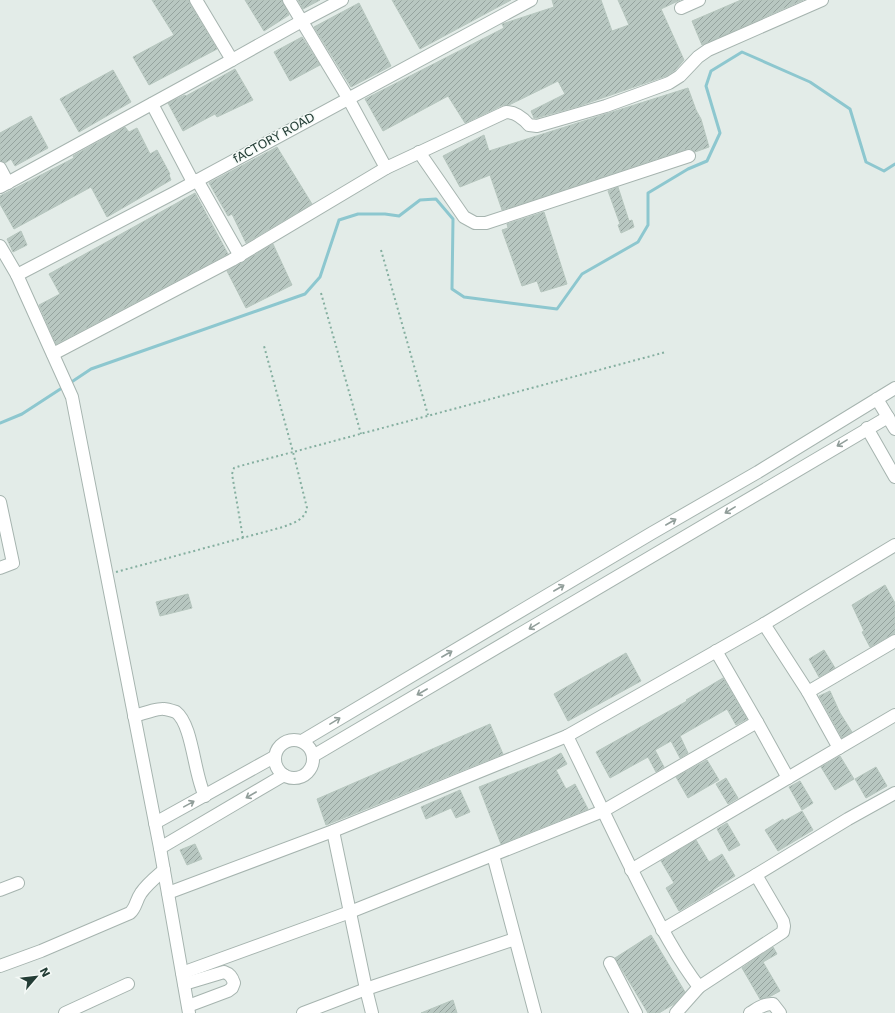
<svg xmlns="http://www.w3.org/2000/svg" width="895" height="1013" viewBox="0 0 895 1013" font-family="'DejaVu Sans',sans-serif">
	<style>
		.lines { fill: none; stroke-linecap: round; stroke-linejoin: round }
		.stream { stroke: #8dc7cf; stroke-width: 3 }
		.building { fill: url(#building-hatch); stroke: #b6c6be }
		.minor-casing { stroke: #a6b4af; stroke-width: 14 }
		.path { stroke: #85afa0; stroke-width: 2; stroke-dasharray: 2 3; stroke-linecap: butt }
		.minor { stroke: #fff; stroke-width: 12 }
		.oneway { stroke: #919e9a }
		.labels { text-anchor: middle; stroke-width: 3; stroke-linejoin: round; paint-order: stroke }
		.street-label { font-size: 12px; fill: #233d35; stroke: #f4f9f6 }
	</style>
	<defs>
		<pattern id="building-hatch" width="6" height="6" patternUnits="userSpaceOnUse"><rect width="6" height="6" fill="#b8c7c1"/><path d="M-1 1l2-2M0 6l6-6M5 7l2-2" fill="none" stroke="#95a39e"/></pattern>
	</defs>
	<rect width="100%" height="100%" fill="#e3ece8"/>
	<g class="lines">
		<g class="stream">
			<polyline points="70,383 91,369 305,294 320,277 339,220 358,214 385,214 399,216 420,200 436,199 453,219 452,289 464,297 557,309 582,274 638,242 648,225 648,193 688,169 707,161 720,133 706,86 711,71 742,52 810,82 850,109 866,162 884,171 895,164"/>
			<polyline points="0,423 22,414 65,386"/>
		</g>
	</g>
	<g class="building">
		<polygon points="152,0 189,0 190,4 217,49 149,85 133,57 174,35"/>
		<polygon points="245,0 282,0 289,15 264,31"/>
		<polygon points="298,0 320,0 303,9"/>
		<polygon points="392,0 511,0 420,49"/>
		<polygon points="552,0 601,0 612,31 629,25 618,0 680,0 661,9 684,60 675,70 666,76 579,106 536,118 534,118 531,111 565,94 558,81 509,105 503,105 465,123 448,96 383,131 365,99 504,28 502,24 554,7"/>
		<polygon points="741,0 803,0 702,45 692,21"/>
		<polygon points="359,3 391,66 351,87 314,27"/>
		<polygon points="302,37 320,65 290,81 274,52"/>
		<polygon points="235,69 253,100 217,117 215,114 183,131 168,103 185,95 186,96"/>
		<polygon points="113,70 131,102 79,132 60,99"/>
		<polygon points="688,88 696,110 701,119 709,147 695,152 691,149 687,149 502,210 490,175 460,187 443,156 484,135 489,151"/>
		<polygon points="31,116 48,148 15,166 11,159 5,163 0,161 0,133"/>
		<polygon points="125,127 129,132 137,128 150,154 157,150 170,174 169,175 171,180 107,217 91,187 14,229 0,204 0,196 74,158 73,156"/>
		<polygon points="277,147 312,204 246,243 232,214 228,216 209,183"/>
		<polygon points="618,187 629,221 632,220 634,227 621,233 618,225 620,224 608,191"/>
		<polygon points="195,193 228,254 56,344 39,305 60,294 49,274"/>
		<polygon points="544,212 567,284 541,292 537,281 522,286 502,230 508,228 507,224"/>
		<polygon points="21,231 27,245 13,252 7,239"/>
		<polygon points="273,244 292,285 246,308 227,271"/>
		<polygon points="885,585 895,603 895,633 870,647 862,632 864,631 852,605"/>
		<polygon points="188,594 192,608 160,616 156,602"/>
		<polygon points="824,650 835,668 819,677 809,659"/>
		<polygon points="626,653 641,681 568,721 554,694"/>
		<polygon points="723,678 747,719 736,725 727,709 680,736 688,753 680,758 671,741 655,750 664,767 656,772 648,757 610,778 596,752 687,701 686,700"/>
		<polygon points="830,691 840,713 852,732 842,738 819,696"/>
		<polygon points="490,724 503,754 326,825 317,799"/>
		<polygon points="561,753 567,764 556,770 566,789 575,784 588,809 501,844 479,787 550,759"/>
		<polygon points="840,756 854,779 835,790 821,767"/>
		<polygon points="707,760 719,780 688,798 676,777"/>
		<polygon points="876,767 887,786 866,798 855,779"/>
		<polygon points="726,778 738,798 728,804 716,784"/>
		<polygon points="800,781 813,803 802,810 789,787"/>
		<polygon points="460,790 470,812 456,818 451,808 426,819 421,807"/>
		<polygon points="802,811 813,830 778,851 765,830 783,819 784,821"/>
		<polygon points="727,823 740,845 729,851 717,829"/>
		<polygon points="696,840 709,862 722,854 735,876 713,890 713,891 679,911 666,888 674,883 661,861"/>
		<polygon points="195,844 202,859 187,865 180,850"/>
		<polygon points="651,935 685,992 674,1004 659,1013 648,1013 615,958"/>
		<polygon points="773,947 777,954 763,962 780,991 771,996 760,999 742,968"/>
		<polygon points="453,1000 457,1013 421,1013"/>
	</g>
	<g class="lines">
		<defs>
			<g id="minor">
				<polyline points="196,0 232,60 302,21 342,0"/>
				<path d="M 289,0 L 348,98 L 386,168 L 506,112 C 515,112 523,118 529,125 L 537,126 L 606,106 L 669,83 L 680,76 L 698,57 L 708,50 L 822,0"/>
				<polyline points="681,8 699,0"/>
				<polyline points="152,104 193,182"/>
				<polyline points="419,152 464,217 475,223 486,223 689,156"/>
				<polyline points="0,168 8,183"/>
				<polyline points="197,180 240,256"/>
				<polyline points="0,187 232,60"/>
				<polyline points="0,246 17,275 72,397 160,848 189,1013"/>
				<polyline points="17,275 174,193 531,0"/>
				<polyline points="53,354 232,260 386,168"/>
				<polyline points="877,399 895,429"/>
				<polyline points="867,428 895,477"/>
				<polyline points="0,502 13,563 0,568"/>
				<path d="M 895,545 L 764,624 L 567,736 C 592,787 616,839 642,890 C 659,923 676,957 699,987 L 783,932 L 784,926 L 783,921 L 756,875 L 848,819 L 895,793"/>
				<polyline points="764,624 808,692 895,641"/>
				<polyline points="716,651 757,722"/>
				<polyline points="808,692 839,748"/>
				<path d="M 134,716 C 140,714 160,708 164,709 C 167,709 173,711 176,712 C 193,725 194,776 205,796"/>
				<circle cx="294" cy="759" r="19"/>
				<polyline points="302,741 652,533 758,472 895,388"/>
				<polyline points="313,756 888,417"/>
				<polyline points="155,823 274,757"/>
				<polyline points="333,831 366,989 372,1013"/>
				<polyline points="160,848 284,775"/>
				<polyline points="493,855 535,1013"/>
				<polyline points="631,870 895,715"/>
				<polyline points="0,890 18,883"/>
				<polyline points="168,893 333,831 567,736"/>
				<polyline points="662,930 756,875"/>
				<polyline points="610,963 636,1013"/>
				<path d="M 0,966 L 41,951 L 130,913 C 136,908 136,900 141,893 C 147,884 156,877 164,870"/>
				<polyline points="182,973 350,912 603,811 757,722 788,778"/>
				<path d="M 184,984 L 224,972 C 230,974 232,977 234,983 L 232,988 L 228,991 L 188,1006"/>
				<polyline points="65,1013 128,984"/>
				<polyline points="303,1013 366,989 515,939"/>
				<polyline points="676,1013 699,987"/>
				<path d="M 750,1013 C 757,1009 764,1003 773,1004 L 780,1013"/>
			</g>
		</defs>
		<use href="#minor" class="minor-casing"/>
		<g class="path">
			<polyline points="381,250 428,415"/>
			<polyline points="321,293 361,434"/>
			<polyline points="243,538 232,474 234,468 240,466 293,452 264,346"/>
			<path d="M 116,572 L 283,527 C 293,523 305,520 307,508 L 293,452 L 666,352"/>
		</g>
		<use href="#minor" class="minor"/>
	</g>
	<defs><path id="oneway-shaft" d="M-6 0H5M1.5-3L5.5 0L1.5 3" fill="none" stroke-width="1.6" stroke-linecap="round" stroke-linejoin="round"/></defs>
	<g class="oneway">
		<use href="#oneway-shaft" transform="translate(842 443) rotate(149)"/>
		<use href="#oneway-shaft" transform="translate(730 510) rotate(149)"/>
		<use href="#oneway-shaft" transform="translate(671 522) rotate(-30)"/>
		<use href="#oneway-shaft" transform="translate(559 588) rotate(-30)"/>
		<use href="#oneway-shaft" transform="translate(534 626) rotate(149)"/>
		<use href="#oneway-shaft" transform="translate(447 654) rotate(-30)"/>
		<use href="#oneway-shaft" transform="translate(422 692) rotate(150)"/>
		<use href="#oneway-shaft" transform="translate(335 721) rotate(-31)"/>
		<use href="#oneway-shaft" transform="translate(251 795) rotate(150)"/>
		<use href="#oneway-shaft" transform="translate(189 804) rotate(-29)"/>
	</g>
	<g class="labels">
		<g class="street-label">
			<text transform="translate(274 138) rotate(-29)" y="4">fACTORY ROAD</text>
		</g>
	</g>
	<g transform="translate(36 977) rotate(62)" stroke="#f4f9f6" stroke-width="3" paint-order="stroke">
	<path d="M0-3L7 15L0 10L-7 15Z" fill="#233d35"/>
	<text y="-6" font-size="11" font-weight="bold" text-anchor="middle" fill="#233d35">N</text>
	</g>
</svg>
